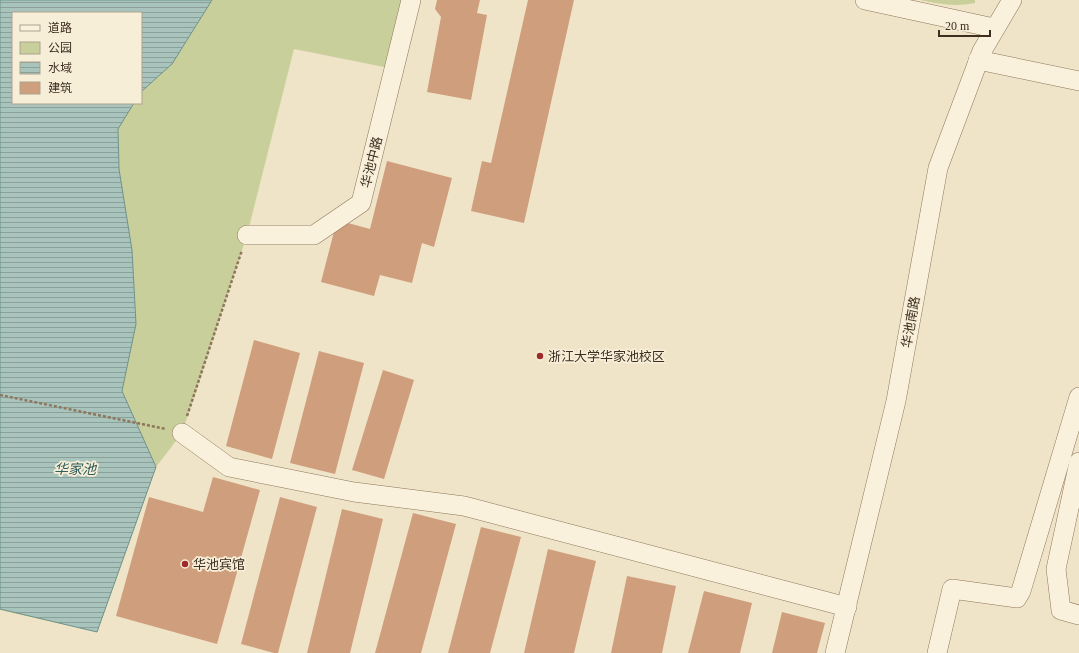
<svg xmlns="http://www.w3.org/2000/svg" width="1079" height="653" viewBox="0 0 1079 653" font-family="'Times New Roman','Noto Sans SC',serif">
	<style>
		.green { fill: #c9cf9b; fill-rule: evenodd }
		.water { fill: url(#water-rules); stroke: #6f938a }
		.building { fill: #cf9f7d }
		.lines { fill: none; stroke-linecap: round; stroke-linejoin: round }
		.minor-casing { stroke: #8d765c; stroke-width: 20 }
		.path { stroke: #8d765c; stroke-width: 2.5; stroke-dasharray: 3 2; stroke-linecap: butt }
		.minor { stroke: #faf1dc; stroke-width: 19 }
		.poi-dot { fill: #9e2a2b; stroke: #f7eed8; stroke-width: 1.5 }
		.labels { text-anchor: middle; stroke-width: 3.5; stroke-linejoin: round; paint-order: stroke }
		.street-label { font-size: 13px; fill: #3d2e20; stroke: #f7eed8 }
		.poi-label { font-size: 13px; fill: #3d2e20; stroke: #f7eed8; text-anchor: start }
		.water-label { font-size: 14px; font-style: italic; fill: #2f5d5a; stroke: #f7eed8 }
	</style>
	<defs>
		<pattern id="water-rules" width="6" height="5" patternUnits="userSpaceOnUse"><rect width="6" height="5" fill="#a9c4bc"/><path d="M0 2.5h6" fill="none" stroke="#8ba098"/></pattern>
	</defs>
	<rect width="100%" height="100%" fill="#f0e4c8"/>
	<g class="green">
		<path d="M 0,0 L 411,0 L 394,69 L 294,49 L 247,235 L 182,433 L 156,467 L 97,632 L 0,610 ZM 13,13 L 141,13 L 141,103 L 13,103 Z"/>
		<path d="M 920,0 L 975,0 L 975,3 C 955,7 940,4 920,0 Z"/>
	</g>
	<polygon class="water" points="0,0 212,0 172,64 141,92 141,13 13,13 13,103 134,103 118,129 119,169 132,250 136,324 122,391 156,467 97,632 0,609"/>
	<g class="building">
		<polygon points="437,0 480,0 477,13 487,15 471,100 427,92 441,17 435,9"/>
		<polygon points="528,0 574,0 524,223 471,211 482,161 491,163"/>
		<polygon points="387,161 452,178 434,247 422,243 412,283 380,275 374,296 321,282 337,220 370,229"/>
		<polygon points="254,340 300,353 272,459 226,446"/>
		<polygon points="319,351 364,363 335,474 290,463"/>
		<polygon points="383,370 414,380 384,479 352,470"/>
		<polygon points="213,477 260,490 217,644 116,616 149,497 203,512"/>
		<polygon points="280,497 317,507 278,653 274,653 241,644"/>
		<polygon points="342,509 383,519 350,653 307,653"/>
		<polygon points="413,513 456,524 421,653 375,653"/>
		<polygon points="481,527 521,537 490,653 448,653"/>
		<polygon points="548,549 596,561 574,653 524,653"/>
		<polygon points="627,576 676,586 662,653 611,653"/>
		<polygon points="704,591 752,603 740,653 688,653"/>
		<polygon points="782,612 825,623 817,653 772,653"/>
	</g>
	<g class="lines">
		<defs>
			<g id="minor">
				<polyline points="865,0 994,28"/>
				<polyline points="978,60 1079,81"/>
				<polyline points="247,235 314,235 361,203 411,0"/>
				<polyline points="182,433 229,467 354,492 464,506 847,607"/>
				<polyline points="1079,462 1056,569 1061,610 1079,615"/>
				<polyline points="835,653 896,401 938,168 982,51 1012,0"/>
				<polyline points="937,653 952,589 1017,598 1021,591 1079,397"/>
			</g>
		</defs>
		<use href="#minor" class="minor-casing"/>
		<g class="path">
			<polyline points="0,395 166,429"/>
			<polyline points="187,416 242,250"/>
		</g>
		<use href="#minor" class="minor"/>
	</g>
	<g class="poi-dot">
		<circle cx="540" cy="356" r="4"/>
		<circle cx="185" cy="564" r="4"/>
	</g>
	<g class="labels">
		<g class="street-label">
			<text transform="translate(371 162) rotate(-76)" y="5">华池中路</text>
			<text transform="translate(910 322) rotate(-80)" y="5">华池南路</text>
		</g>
		<g class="poi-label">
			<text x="548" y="361">浙江大学华家池校区</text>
			<text x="193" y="569">华池宾馆</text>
		</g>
		<g class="water-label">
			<text x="75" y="474">华家池</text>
		</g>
	</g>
	<rect x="12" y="12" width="130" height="92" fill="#f7eed8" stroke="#ada18e"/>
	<rect x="20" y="25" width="20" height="6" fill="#faf1dc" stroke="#ada18e"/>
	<text x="48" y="32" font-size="12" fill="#3d2e20">道路</text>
	<rect x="20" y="42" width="20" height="12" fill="#c9cf9b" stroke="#ada18e"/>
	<text x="48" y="52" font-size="12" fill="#3d2e20">公园</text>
	<rect x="20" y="62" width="20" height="12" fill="url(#water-rules)" stroke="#ada18e"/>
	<text x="48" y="72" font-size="12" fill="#3d2e20">水域</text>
	<rect x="20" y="82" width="20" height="12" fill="#cf9f7d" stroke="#ada18e"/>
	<text x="48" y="92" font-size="12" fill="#3d2e20">建筑</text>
	<path d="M939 30v6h51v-6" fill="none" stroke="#3d2e20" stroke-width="2"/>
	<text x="945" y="30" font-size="12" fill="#3d2e20" stroke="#f7eed8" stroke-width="3" paint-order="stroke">20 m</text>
</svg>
